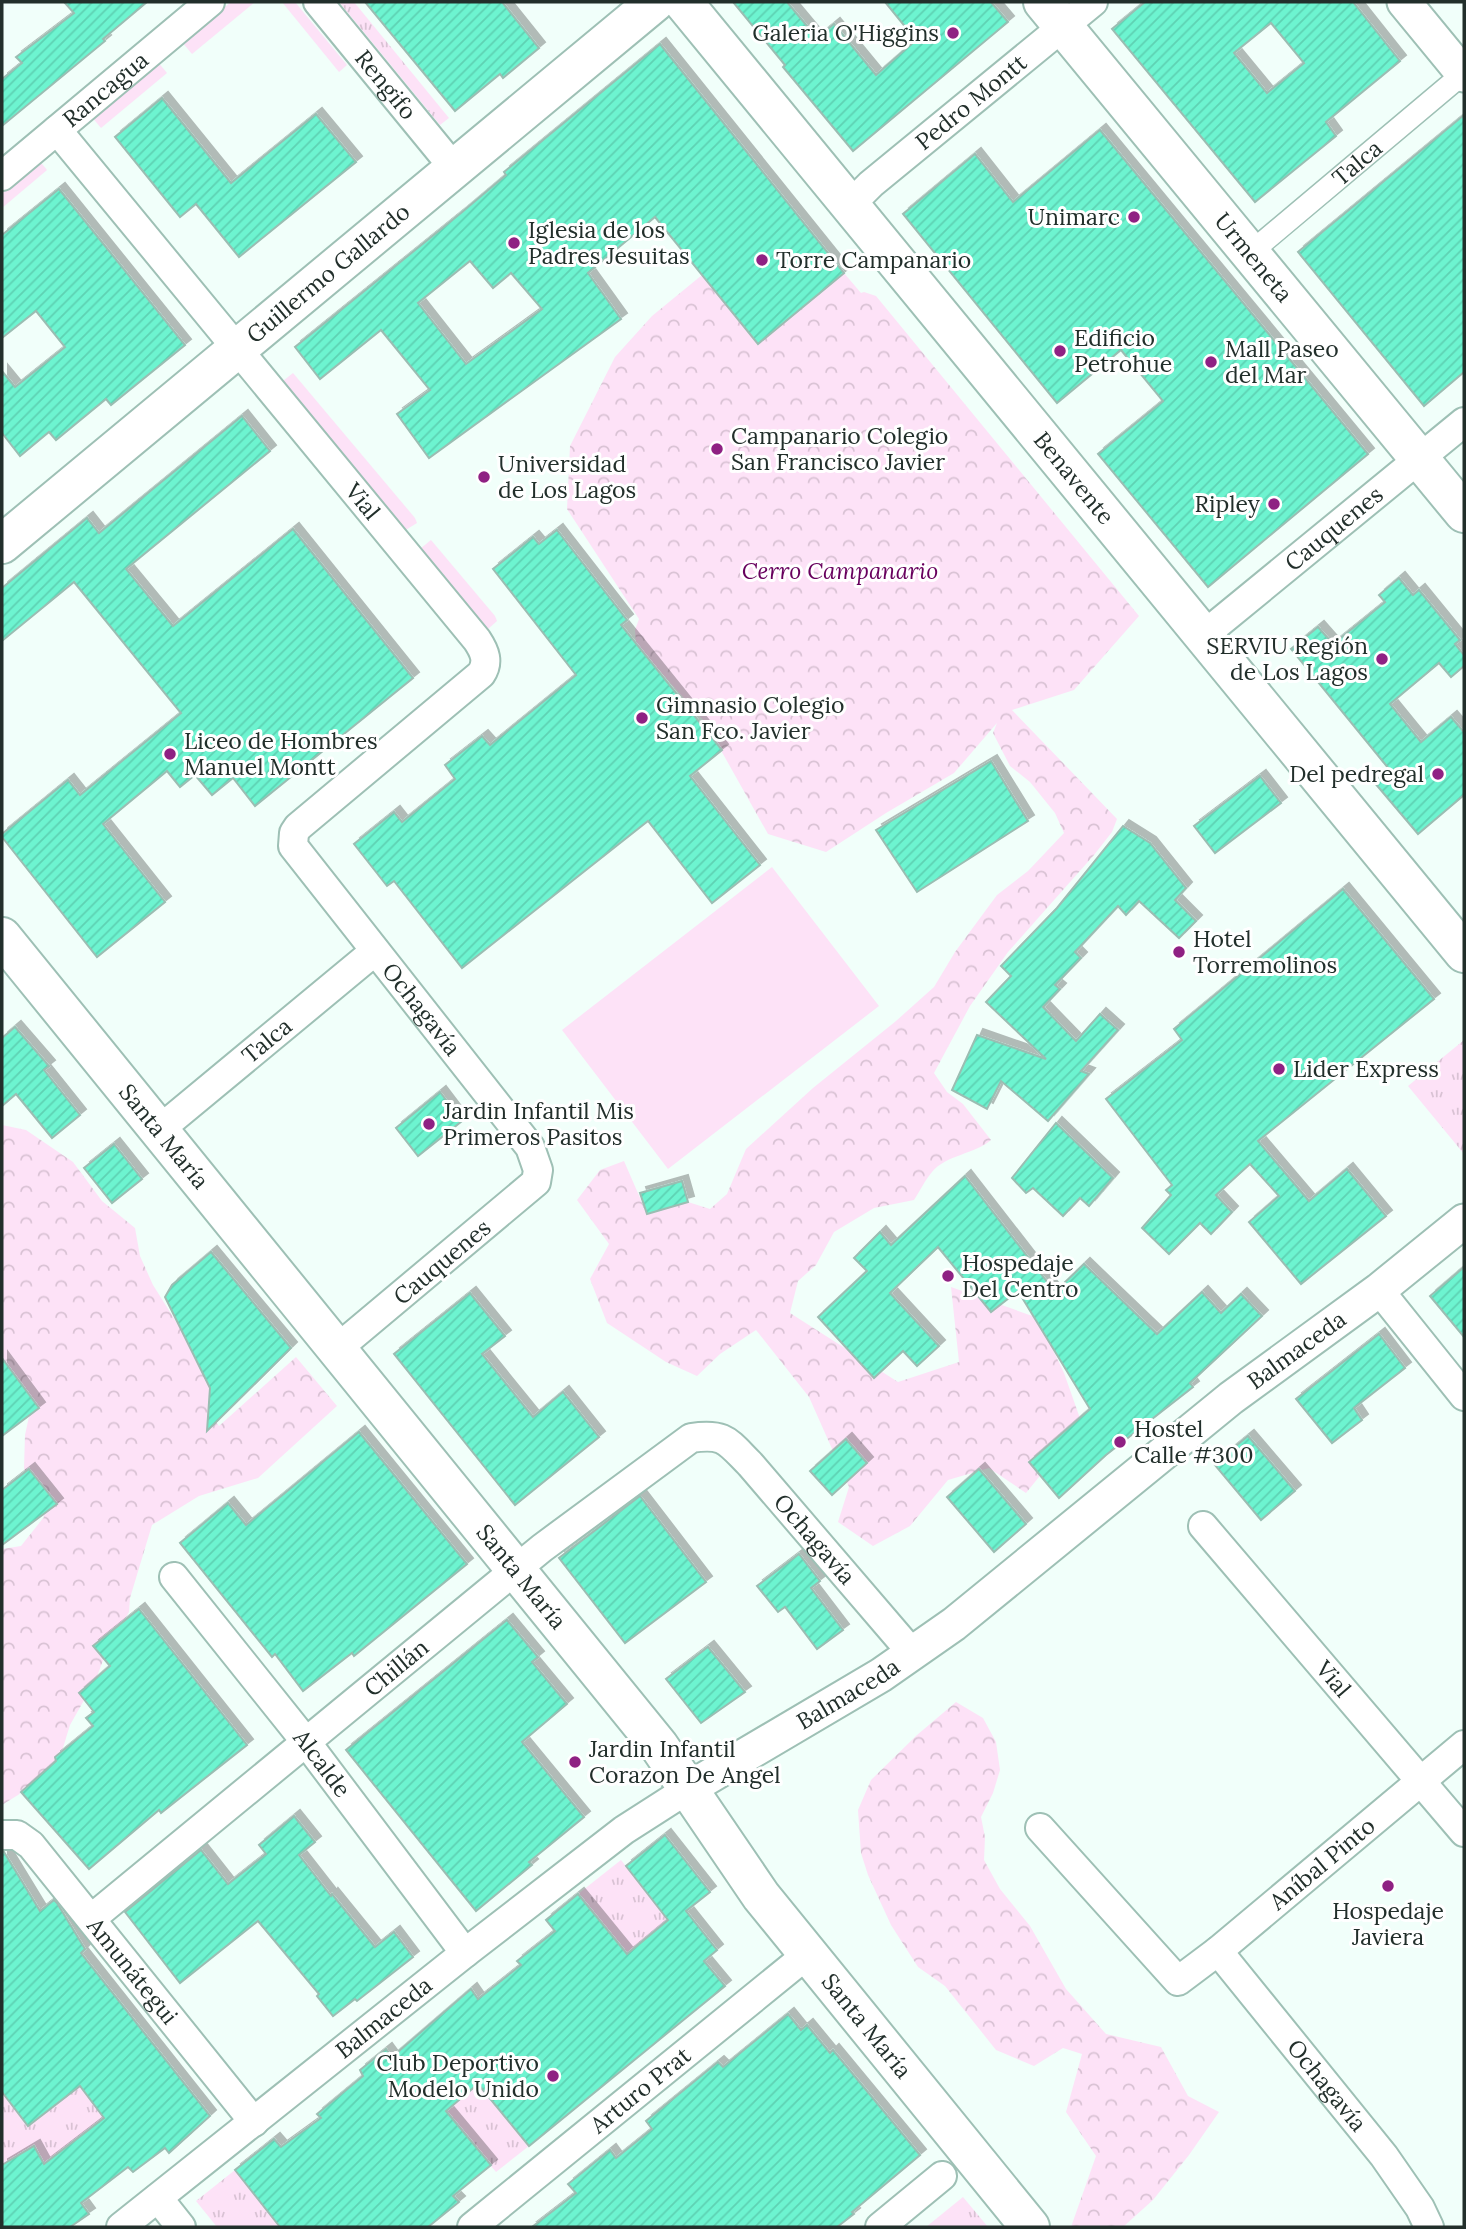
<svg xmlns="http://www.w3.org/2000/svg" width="1466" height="2229" viewBox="0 0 1466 2229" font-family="Lora,serif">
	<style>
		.grass { fill: url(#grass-tufts) }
		.forest { fill: url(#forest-crowns) }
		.garden { fill: #fde2f7 }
		.building { fill: url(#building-hatch); stroke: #9bbdb2; stroke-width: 2; fill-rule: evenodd; filter: url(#shadow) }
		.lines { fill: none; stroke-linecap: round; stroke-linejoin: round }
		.pedestrian-casing { stroke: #9ec0b5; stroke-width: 24 }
		.minor-casing { stroke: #9ec0b5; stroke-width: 32 }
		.tertiary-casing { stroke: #9ec0b5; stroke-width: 37 }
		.secondary-casing { stroke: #9ec0b5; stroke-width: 42 }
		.pedestrian { stroke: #fff; stroke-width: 21 }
		.minor { stroke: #fff; stroke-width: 28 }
		.tertiary { stroke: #fff; stroke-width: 33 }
		.secondary { stroke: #fff; stroke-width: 38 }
		.poi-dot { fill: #8f2183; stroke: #fff; stroke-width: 2.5 }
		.labels { text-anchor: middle; stroke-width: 6; stroke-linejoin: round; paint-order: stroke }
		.poi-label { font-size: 23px; fill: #222f2b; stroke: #fff; text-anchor: start }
		.street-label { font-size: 23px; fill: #222f2b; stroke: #fff }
		.park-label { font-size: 23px; font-style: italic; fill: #67005d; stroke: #fff }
	</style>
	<defs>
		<pattern id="grass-tufts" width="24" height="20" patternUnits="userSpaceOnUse" patternTransform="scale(1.75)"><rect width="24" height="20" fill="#fde2f7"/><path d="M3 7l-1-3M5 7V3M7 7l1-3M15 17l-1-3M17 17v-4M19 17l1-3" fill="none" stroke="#d9c2d4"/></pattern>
		<pattern id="forest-crowns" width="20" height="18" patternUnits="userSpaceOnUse" patternTransform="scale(1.75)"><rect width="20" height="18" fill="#fde2f7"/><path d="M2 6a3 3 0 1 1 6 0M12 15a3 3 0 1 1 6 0" fill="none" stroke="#d9c2d4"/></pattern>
		<pattern id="building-hatch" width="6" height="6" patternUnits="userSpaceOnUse" patternTransform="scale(1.75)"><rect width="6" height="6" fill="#6df4d0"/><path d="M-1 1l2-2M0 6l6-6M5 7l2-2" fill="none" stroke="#5ed2b3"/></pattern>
		<filter id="shadow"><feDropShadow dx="6" dy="-6" stdDeviation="0" flood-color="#0004"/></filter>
	</defs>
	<rect width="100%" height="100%" fill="#f1fffa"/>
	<g class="grass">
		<polygon points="339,2 354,2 449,118 440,125"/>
		<polygon points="1464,1040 1464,1154 1408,1086"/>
		<polygon points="621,1860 668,1920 628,1954 578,1894"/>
		<polygon points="121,2054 143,2083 100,2129 84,2133 49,2160 31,2192 14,2203 2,2187 2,2092 28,2125"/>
		<polygon points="477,2085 529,2146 496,2172 445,2111"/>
		<polygon points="235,2170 280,2227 217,2227 196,2201"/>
		<polygon points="963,2197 988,2227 926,2227"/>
	</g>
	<g class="forest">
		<path d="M 844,273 L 861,293 L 864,292 L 876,296 L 1139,616 L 1074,690 L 1012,710 L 1117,819 L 1112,832 L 1094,855 L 1008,952 L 970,1006 L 934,1073 L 947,1092 L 963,1104 L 991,1140 C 975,1154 946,1155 932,1172 C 925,1180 920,1191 914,1200 L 874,1208 L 834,1232 L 816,1265 L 798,1281 L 790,1313 L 898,1382 L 959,1362 L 951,1287 L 1038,1318 L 1064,1373 L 1082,1424 L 1026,1493 L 989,1468 L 948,1480 L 910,1526 L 873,1546 L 838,1522 L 849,1487 L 809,1397 L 756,1330 L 720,1354 L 697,1376 L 666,1362 L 607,1323 L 590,1279 L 609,1244 L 577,1200 L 600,1170 L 624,1161 L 647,1214 L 688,1202 L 710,1209 L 727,1194 L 746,1149 L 813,1088 L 896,1021 L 934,987 L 955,952 L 997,895 L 1028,871 L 1064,833 L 1055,813 L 1030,782 L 1010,766 L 993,733 L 997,723 L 954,773 L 886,813 L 826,852 L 768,834 L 705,722 L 636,644 L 635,630 L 639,619 L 567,509 L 570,446 L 615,357 L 652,316 L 702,275 L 759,343 Z"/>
		<polygon points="2,1125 26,1130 73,1162 102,1201 135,1228 140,1256 153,1285 187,1339 217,1374 209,1413 219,1426 296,1357 337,1406 258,1478 199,1496 152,1525 130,1598 129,1612 107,1650 96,1679 70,1725 62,1751 52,1767 18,1795 2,1805 2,1549 21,1546 44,1517 24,1468 25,1435 33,1398 3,1380 2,1374"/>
		<polygon points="956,1702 983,1718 996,1742 1000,1770 993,1793 981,1817 985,1837 984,1860 1000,1889 1030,1926 1066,1989 1106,2034 1161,2047 1188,2096 1219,2112 1189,2155 1153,2200 1123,2227 1071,2227 1096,2156 1066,2112 1082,2054 1063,2048 1034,2066 996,2050 945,1986 918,1967 891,1925 868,1875 861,1853 858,1810 871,1780 917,1735"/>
	</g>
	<g class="garden">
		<polygon points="231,2 255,2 192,54 182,42"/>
		<polygon points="282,2 295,2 347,65 339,72"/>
		<polygon points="157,61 167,73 101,128 91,116"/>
		<polygon points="38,159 47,170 2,208 2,187"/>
		<polygon points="293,373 415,518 417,523 404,531 284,386 283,381"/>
		<polygon points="431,540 495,616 497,621 488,629 484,629 420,549"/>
		<polygon points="772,867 879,1006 668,1169 562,1030"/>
	</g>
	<g class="building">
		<polygon points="64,2 147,2 103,39 105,41 2,126 2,79 22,63 16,57 74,13"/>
		<polygon points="365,2 502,2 539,48 503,78 500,74 455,111"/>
		<polygon points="733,2 787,2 817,38 834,24 876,75 916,40 885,2 991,2 1008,22 853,151 783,67 785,65"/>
		<path d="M 1145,2 L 1353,2 L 1400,61 L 1326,122 L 1336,136 L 1255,202 L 1112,29 ZM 1271,23 L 1304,63 L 1267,93 L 1234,53 Z"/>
		<path d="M 660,44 L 844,273 L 758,344 L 655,217 L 588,273 L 621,319 L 429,458 L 397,414 L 430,390 L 381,330 L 320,379 L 295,347 L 461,213 L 506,175 L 504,172 ZM 470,261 L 493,288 L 511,273 L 542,309 L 466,364 L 418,303 Z"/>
		<polygon points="162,98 231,183 316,114 356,162 239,257 196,204 180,217 115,137"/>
		<polygon points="1464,115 1464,372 1424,406 1298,252"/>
		<polygon points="1100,130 1368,454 1208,587 1098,454 1163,401 1121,350 1057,403 903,214 975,154 1013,202"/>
		<polygon points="59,189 185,345 111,405 106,399 56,440 49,432 20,456 2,433 2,371 15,387 65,347 36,311 2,338 2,235"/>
		<polygon points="242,416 270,451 126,569 173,626 293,529 413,678 255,806 233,778 212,795 195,775 180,787 167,771 103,824 165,902 97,957 2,837 2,834 68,780 80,795 181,713 74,582 2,641 2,588 87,518 99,533"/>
		<polygon points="557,530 627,620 621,625 722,750 690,776 760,865 712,903 648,821 462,968 394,881 387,886 354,844 394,812 402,822 455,779 445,765 482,736 490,745 576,675 493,569 533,537 539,544"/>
		<polygon points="1399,578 1413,595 1419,590 1460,640 1455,644 1464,655 1464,666 1451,677 1439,663 1390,704 1421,742 1451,717 1464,732 1464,795 1418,834 1374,782 1389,769 1291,649 1318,627 1333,644 1385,602 1379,595"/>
		<polygon points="991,761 1028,821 917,892 876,830"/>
		<polygon points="1260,776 1281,803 1215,853 1194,826"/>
		<polygon points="1123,826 1150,843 1186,888 1175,900 1196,921 1179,938 1139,901 1126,915 1118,906 1075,952 1081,958 1055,985 1060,989 1043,1007 1076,1041 1100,1014 1118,1030 1081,1071 1089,1074 1048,1121 1001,1081 987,1109 952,1090 977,1035 1046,1059 986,1002 1011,976 1001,966 1057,908"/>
		<polygon points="1343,889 1434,999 1258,1141 1309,1201 1347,1169 1386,1216 1301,1284 1249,1222 1279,1196 1250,1164 1216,1195 1232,1212 1211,1234 1200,1223 1169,1254 1142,1228 1171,1195 1166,1190 1172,1185 1106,1099 1182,1040 1174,1029"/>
		<polygon points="15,1027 49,1066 44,1070 80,1115 52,1138 16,1094 2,1106 2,1038"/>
		<polygon points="440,1092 462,1121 418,1156 396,1128"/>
		<polygon points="1056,1123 1113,1178 1089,1206 1080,1198 1063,1216 1033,1188 1026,1193 1012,1178"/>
		<polygon points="114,1144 142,1179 112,1203 84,1168"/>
		<polygon points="965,1176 1055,1292 1084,1264 1157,1334 1202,1292 1221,1313 1241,1294 1262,1316 1190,1383 1193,1387 1106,1455 1059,1498 1029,1462 1090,1409 1018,1291 991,1312 938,1247 890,1293 939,1346 917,1366 903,1351 874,1378 818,1317 867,1271 854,1258 880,1232 891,1245"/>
		<polygon points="682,1181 688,1202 647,1214 640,1193"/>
		<polygon points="211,1252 291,1348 207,1431 210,1388 165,1297 172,1285"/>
		<polygon points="1464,1267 1464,1337 1430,1296"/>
		<polygon points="470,1293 505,1336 482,1354 533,1417 563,1392 599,1437 515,1505 394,1354"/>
		<polygon points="1379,1334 1405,1368 1354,1408 1362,1420 1332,1443 1296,1399"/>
		<polygon points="2,1358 39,1408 2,1436"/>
		<polygon points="359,1432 467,1564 354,1656 352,1653 303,1691 275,1654 272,1657 180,1543 228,1503 246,1525"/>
		<polygon points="1248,1436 1295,1491 1261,1520 1214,1464"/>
		<polygon points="846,1439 867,1463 832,1495 810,1471"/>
		<polygon points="29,1469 57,1504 2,1545 2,1490"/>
		<polygon points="979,1469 1026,1524 994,1552 947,1497"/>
		<polygon points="640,1496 706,1582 625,1643 559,1558"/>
		<polygon points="799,1554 820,1581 811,1588 843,1630 817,1649 785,1607 778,1612 757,1586"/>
		<polygon points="139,1609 247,1745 161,1813 159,1810 89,1869 21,1792 56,1761 55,1757 93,1726 86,1718 94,1712 79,1693 110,1666 93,1646"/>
		<polygon points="507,1620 538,1657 532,1662 567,1704 522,1742 584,1817 529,1862 532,1865 476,1911 346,1750"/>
		<polygon points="708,1647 745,1692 701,1723 666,1679"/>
		<polygon points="294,1816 315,1842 299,1855 331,1896 332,1894 375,1947 394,1932 413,1957 357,2001 355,1999 333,2016 317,1996 319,1994 258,1921 180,1983 125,1912 201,1850 228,1884 266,1854 259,1845"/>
		<polygon points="665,1835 710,1892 686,1911 717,1950 704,1961 725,1986 529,2146 478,2084 446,2111 491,2165 453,2196 459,2202 428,2227 280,2227 235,2170 274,2139 281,2147 321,2118 317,2114 363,2076 360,2070 386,2049 392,2057 471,1989 478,1999 521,1965 517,1961 555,1931 546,1920 578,1894 627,1954 668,1920 626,1866"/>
		<polygon points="2,1852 4,1852 40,1911 54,1900 57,1903 85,1949 81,1953 210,2116 169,2153 165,2148 133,2172 128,2167 81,2203 89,2214 70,2227 2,2227 2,2165 34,2146 44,2164 104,2118 80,2086 28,2126 2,2092"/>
		<polygon points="788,2014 801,2030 807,2025 830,2053 833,2050 920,2155 852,2212 854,2214 837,2227 532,2227 576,2193 568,2184 610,2150 616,2158 652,2129 646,2121 718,2062 723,2067"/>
	</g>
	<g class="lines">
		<defs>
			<g id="pedestrian">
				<path id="s1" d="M 1250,253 L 1464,73"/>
			</g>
			<g id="minor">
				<path id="s2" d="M 318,2 L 454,168"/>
				<path id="s3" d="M 57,130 L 477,640 C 485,652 489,662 481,674 L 298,827 L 294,833 L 293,846 L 530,1147 L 538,1170 L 536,1182 L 338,1348"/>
				<path id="s4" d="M 2,176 L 210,2"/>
				<path id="s5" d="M 850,205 L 871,184 L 1093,2"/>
				<path id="s6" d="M 1204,635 L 1464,422"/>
				<path id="s7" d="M 159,1130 L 375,951"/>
				<polyline points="1379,1290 1464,1396"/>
				<path id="s8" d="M 1203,1526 L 1464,1832"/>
				<path id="s9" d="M 174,1577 L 306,1742 L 465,1953"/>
				<path id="s10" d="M 1040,1828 L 1178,1981 L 1218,1951 L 1464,1745"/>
				<path id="s11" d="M 2,1835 L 17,1835 L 31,1845 L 254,2122"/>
				<path id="s12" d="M 92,1918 L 542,1548 L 691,1438 C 725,1433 727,1441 750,1464 L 913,1654"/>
				<path id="s13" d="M 1218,1951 L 1384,2156 L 1420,2208 L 1429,2227"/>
				<polyline points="158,2198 181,2227"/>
				<path id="s14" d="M 121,2227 L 465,1953 L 624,1830 L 688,1789"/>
				<path id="s15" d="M 472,2227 L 809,1953"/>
				<polyline points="880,2227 942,2176"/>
			</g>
			<g id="tertiary">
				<polyline points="1404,2 1464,75"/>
				<path id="s16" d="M 688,1789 L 881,1675 L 954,1624 L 1231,1398 L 1379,1290 L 1464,1221"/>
			</g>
			<g id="secondary">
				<path id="s17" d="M 683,2 L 1464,953"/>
				<path id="s18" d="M 1043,2 L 1464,513"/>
				<path id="s19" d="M 2,544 L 655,2"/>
				<path id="s20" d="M 2,937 L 659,1746 L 761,1896 L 1030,2227"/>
			</g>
		</defs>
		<use href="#pedestrian" class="pedestrian-casing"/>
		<use href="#minor" class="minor-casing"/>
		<use href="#tertiary" class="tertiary-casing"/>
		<use href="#secondary" class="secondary-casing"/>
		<use href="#pedestrian" class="pedestrian"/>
		<use href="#minor" class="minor"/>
		<use href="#tertiary" class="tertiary"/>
		<use href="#secondary" class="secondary"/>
	</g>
	<g class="poi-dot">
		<circle cx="953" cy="33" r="7"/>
		<circle cx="1134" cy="217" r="7"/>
		<circle cx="514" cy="243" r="7"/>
		<circle cx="762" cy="260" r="7"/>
		<circle cx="1060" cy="351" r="7"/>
		<circle cx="1211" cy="362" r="7"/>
		<circle cx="717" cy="449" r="7"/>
		<circle cx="484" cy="477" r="7"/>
		<circle cx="1274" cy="504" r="7"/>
		<circle cx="1382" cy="659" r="7"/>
		<circle cx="642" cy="718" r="7"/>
		<circle cx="170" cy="754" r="7"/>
		<circle cx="1438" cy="774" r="7"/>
		<circle cx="1179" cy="952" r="7"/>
		<circle cx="1279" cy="1069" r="7"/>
		<circle cx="429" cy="1124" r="7"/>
		<circle cx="948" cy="1276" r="7"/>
		<circle cx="1120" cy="1442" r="7"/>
		<circle cx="575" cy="1762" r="7"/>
		<circle cx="1388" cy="1886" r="7"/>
		<circle cx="553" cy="2076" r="7"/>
	</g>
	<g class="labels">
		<g class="poi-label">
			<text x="939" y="41" text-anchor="end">Galeria O'Higgins</text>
			<text x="1120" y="225" text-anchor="end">Unimarc</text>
			<text x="528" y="238">Iglesia de los<tspan x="528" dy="26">Padres Jesuitas</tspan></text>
			<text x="776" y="268">Torre Campanario</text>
			<text x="1074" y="346">Edificio<tspan x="1074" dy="26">Petrohue</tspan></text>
			<text x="1225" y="357">Mall Paseo<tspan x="1225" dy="26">del Mar</tspan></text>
			<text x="731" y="444">Campanario Colegio<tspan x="731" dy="26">San Francisco Javier</tspan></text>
			<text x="498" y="472">Universidad<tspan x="498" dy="26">de Los Lagos</tspan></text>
			<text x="1260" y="512" text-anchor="end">Ripley</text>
			<text x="1368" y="654" text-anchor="end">SERVIU Región<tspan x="1368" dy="26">de Los Lagos</tspan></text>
			<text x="656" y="713">Gimnasio Colegio<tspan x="656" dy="26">San Fco. Javier</tspan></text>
			<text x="184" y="749">Liceo de Hombres<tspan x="184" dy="26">Manuel Montt</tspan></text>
			<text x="1424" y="782" text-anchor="end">Del pedregal</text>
			<text x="1193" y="947">Hotel<tspan x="1193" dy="26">Torremolinos</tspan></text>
			<text x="1293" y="1077">Lider Express</text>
			<text x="443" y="1119">Jardin Infantil Mis<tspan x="443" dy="26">Primeros Pasitos</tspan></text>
			<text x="962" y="1271">Hospedaje<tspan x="962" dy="26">Del Centro</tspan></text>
			<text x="1134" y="1437">Hostel<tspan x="1134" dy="26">Calle #300</tspan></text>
			<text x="589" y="1757">Jardin Infantil<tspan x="589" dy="26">Corazon De Angel</tspan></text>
			<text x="1388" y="1919" text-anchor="middle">Hospedaje<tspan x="1388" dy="26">Javiera</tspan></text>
			<text x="539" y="2071" text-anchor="end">Club Deportivo<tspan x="539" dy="26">Modelo Unido</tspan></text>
		</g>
		<g class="street-label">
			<text dy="8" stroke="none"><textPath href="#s2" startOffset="107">Rengifo</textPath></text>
			<text dy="8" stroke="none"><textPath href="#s4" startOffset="135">Rancagua</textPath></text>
			<text dy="8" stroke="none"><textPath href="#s5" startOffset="159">Pedro Montt</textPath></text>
			<text dy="8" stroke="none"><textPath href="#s1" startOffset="140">Talca</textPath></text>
			<text dy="8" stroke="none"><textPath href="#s18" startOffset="331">Urmeneta</textPath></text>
			<text dy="8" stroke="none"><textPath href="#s19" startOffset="424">Guillermo Gallardo</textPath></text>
			<text dy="8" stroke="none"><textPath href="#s17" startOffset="616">Benavente</textPath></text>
			<text dy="8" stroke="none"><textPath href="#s3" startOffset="481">Vial</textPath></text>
			<text dy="8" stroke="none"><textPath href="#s6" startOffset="168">Cauquenes</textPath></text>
			<text dy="8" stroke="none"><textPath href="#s3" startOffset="1164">Ochagavía</textPath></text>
			<text dy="8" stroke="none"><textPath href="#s7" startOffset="140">Talca</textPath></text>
			<text dy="8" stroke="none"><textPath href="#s20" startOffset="257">Santa María</textPath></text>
			<text transform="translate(442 1262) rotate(-40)" y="8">Cauquenes</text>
			<text dy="8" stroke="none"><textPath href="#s16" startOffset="752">Balmaceda</textPath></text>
			<text dy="8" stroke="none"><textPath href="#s12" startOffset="936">Ochagavía</textPath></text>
			<text dy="8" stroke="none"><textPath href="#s20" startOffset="824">Santa María</textPath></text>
			<text dy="8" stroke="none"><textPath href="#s12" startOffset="394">Chillán</textPath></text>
			<text dy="8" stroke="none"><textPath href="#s8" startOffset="201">Vial</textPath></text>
			<text dy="8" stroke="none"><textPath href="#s16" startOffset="186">Balmaceda</textPath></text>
			<text dy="8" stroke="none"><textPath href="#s9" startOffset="238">Alcalde</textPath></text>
			<text dy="8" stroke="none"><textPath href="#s10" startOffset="392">Aníbal Pinto</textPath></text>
			<text dy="8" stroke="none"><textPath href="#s11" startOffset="194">Amunátegui</textPath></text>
			<text dy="8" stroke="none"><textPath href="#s14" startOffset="336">Balmaceda</textPath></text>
			<text dy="8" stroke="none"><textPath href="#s20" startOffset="1391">Santa María</textPath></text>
			<text dy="8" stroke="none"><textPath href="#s13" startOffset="173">Ochagavía</textPath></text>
			<text dy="8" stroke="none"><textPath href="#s15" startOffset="217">Arturo Prat</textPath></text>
		</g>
		<g class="park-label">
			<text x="840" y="579">Cerro Campanario</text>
		</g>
	</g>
	<rect width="1466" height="2229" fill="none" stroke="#222f2b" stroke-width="7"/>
</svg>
